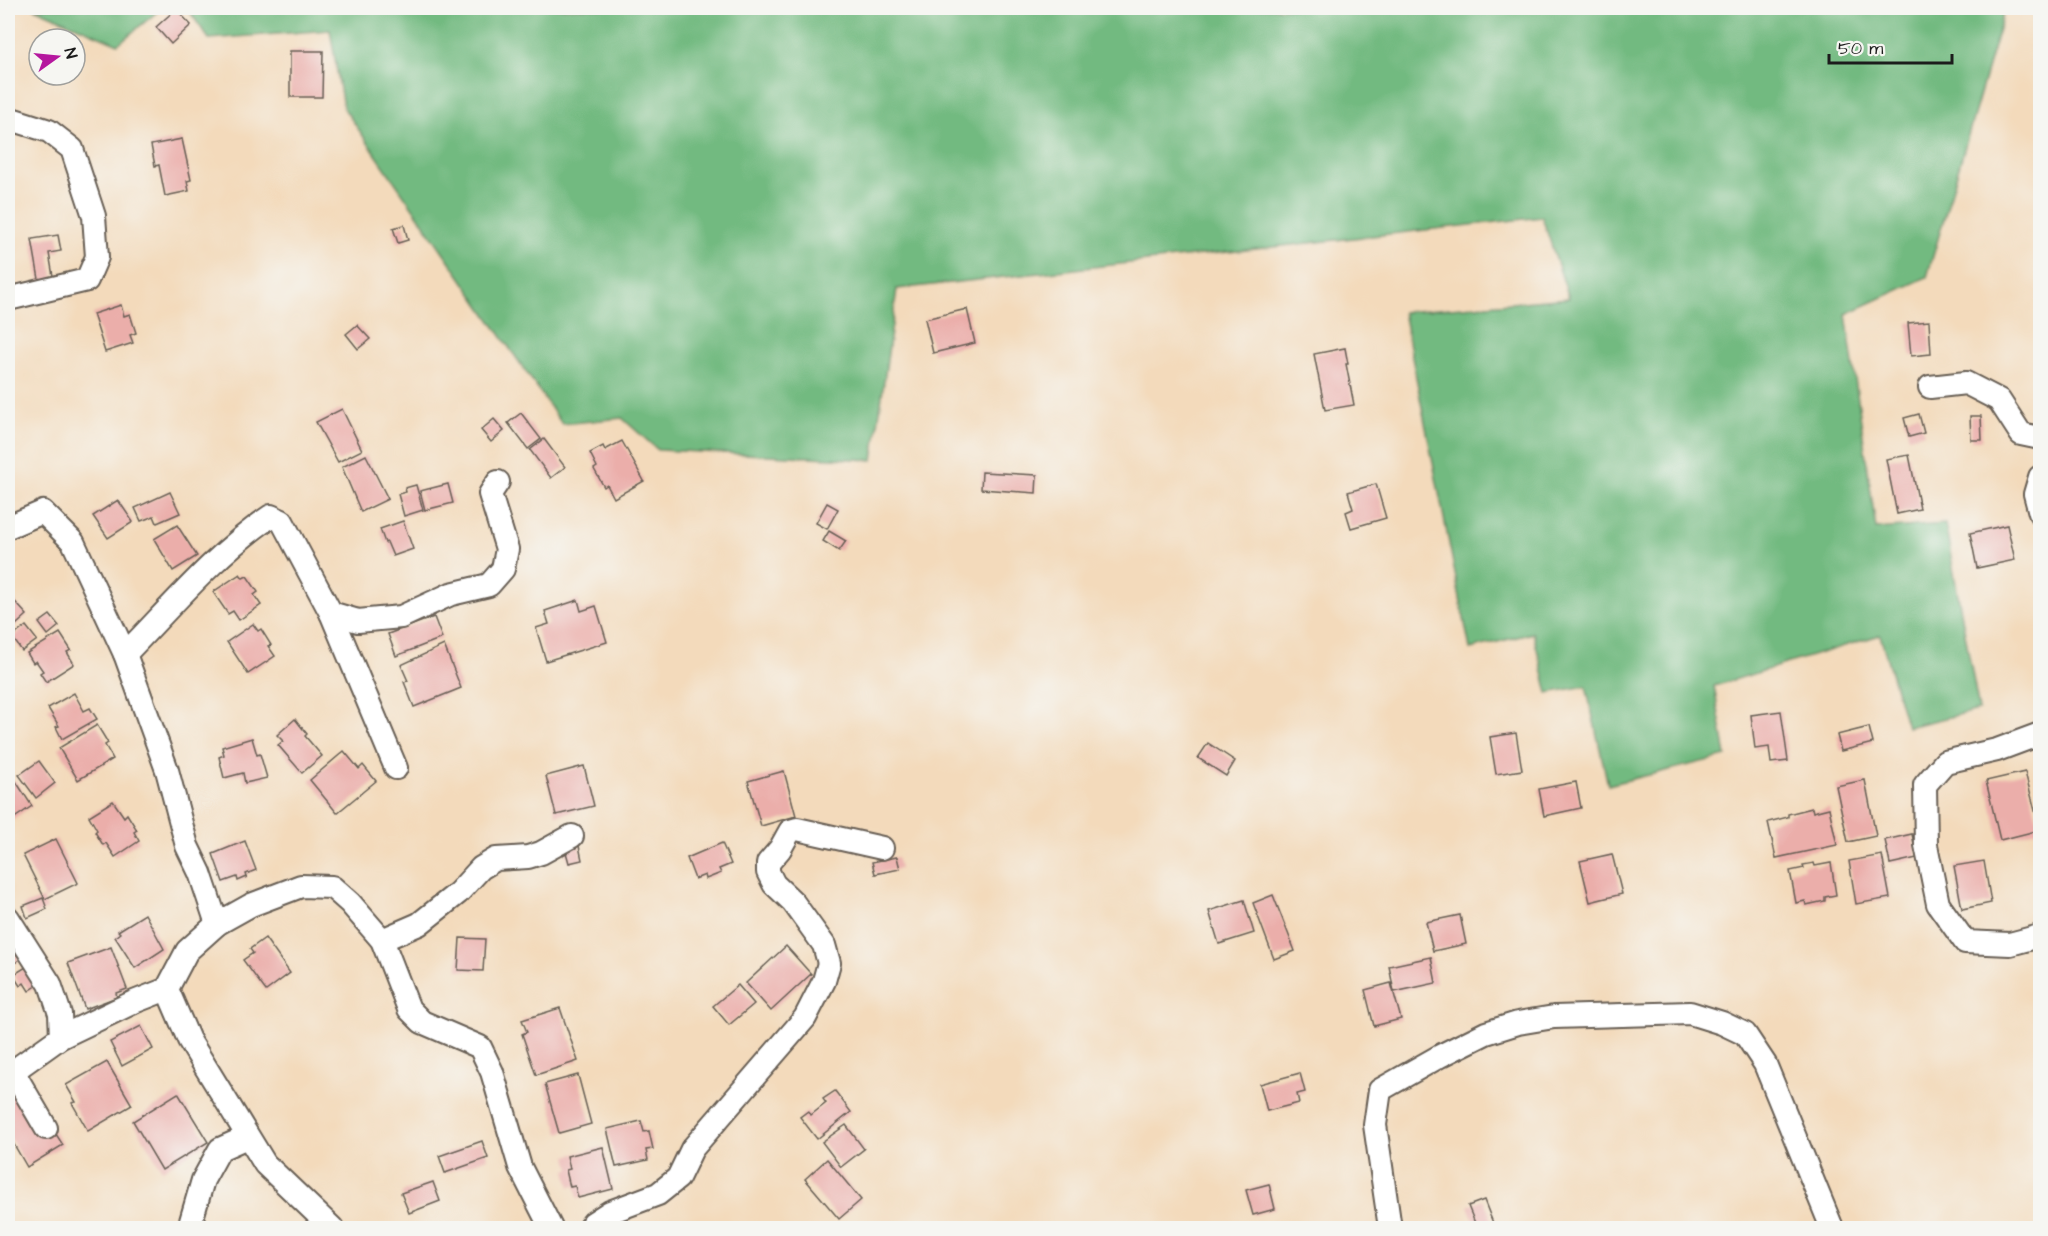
<svg xmlns="http://www.w3.org/2000/svg" width="2048" height="1236" viewBox="0 0 2048 1236" font-family="'Architects Daughter',sans-serif">
	<style>
		.forest { fill: #72ba80; stroke: #476b4e; stroke-width: 1.5 }
		.building { fill: #ebaeaa }
		.lines { fill: none; stroke-linecap: round; stroke-linejoin: round }
		.minor-casing { stroke: #675e54; stroke-width: 26 }
		.minor { stroke: #fff; stroke-width: 22 }
	</style>
	<rect width="100%" height="100%" fill="#f6f6f2"/>
	<filter id="ink" filterUnits="userSpaceOnUse"><feTurbulence type="fractalNoise" baseFrequency=".0167" numOctaves="2"/><feDisplacementMap in="SourceGraphic" scale="12" xChannelSelector="R" yChannelSelector="G"/><feConvolveMatrix kernelMatrix="1 2 1 2 8 2 1 2 1" color-interpolation-filters="sRGB"/></filter>
	<filter id="wash" filterUnits="userSpaceOnUse"><feTurbulence type="fractalNoise" baseFrequency=".008" numOctaves="4" result="noise"/><feDisplacementMap in="SourceGraphic" scale="24" xChannelSelector="R" yChannelSelector="G"/><feGaussianBlur stdDeviation="1.35" result="paint"/><feColorMatrix in="noise" values="0 0 0 0 0 0 0 0 0 0 0 0 0 0 0 0 0 1.4 0 .05"/><feComposite in="paint" operator="in"/></filter>
	<g filter="url(#wash)">
		<rect width="100%" height="100%" fill="#f3dabb"/>
		<g class="forest">
			<polygon points="34,8 162,8 118,44"/>
			<polygon points="187,8 1716,8 1723,9 1724,8 2005,8 1927,277 1846,314 1876,529 1945,524 1979,710 1907,727 1880,635 1714,686 1726,756 1608,785 1586,686 1548,693 1533,633 1470,649 1403,312 1569,298 1542,217 897,289 873,460 658,450 622,418 562,424 343,107 330,30 209,39"/>
		</g>
		<g id="blocks">
			<g class="building">
				<polygon points="176,9 191,25 171,44 156,27"/>
				<polygon points="290,51 323,51 322,97 290,97"/>
				<polygon points="182,139 191,180 187,181 189,191 165,196 159,165 155,166 151,145"/>
				<polygon points="404,225 408,240 398,243 393,228"/>
				<polygon points="58,235 61,251 49,253 54,282 40,285 32,239"/>
				<polygon points="121,305 124,316 130,314 136,333 130,335 133,343 105,352 93,314"/>
				<polygon points="967,309 975,343 933,353 925,319"/>
				<polygon points="1929,321 1931,354 1911,356 1908,323"/>
				<polygon points="357,325 370,339 358,349 346,334"/>
				<polygon points="1345,348 1348,364 1346,364 1354,405 1325,410 1314,354"/>
				<polygon points="342,409 362,450 338,462 316,422"/>
				<polygon points="521,413 541,439 528,449 508,423"/>
				<polygon points="1919,414 1924,433 1909,437 1904,418"/>
				<polygon points="1970,416 1981,416 1982,440 1971,440"/>
				<polygon points="494,419 504,431 491,442 481,430"/>
				<polygon points="544,439 565,467 551,478 530,450"/>
				<polygon points="622,441 644,481 614,498 607,485 604,487 594,469 597,467 590,453 603,446 605,450"/>
				<polygon points="366,455 388,499 361,512 342,467"/>
				<polygon points="1909,455 1920,509 1897,514 1886,459"/>
				<polygon points="982,472 1037,475 1036,493 981,489"/>
				<polygon points="448,484 453,503 425,510 420,491"/>
				<polygon points="1376,484 1386,518 1351,528 1346,512 1353,509 1348,492"/>
				<polygon points="416,485 423,510 404,516 398,494 406,492 405,488"/>
				<polygon points="170,492 180,513 157,523 154,516 141,521 135,508"/>
				<polygon points="118,500 133,522 108,538 93,516"/>
				<polygon points="827,503 838,509 827,529 816,523"/>
				<polygon points="403,521 413,549 393,556 387,542 385,543 380,529"/>
				<polygon points="177,525 197,556 173,571 154,539"/>
				<polygon points="2007,525 2015,560 1977,568 1970,533"/>
				<polygon points="829,531 846,541 839,551 823,541"/>
				<polygon points="240,574 243,578 247,576 258,592 254,595 261,605 239,620 233,611 228,614 213,592"/>
				<polygon points="8,594 27,615 8,632"/>
				<polygon points="578,600 581,611 596,606 607,642 546,661 536,628 549,624 545,611"/>
				<polygon points="50,615 59,626 48,635 39,623"/>
				<polygon points="434,617 442,638 396,656 388,634"/>
				<polygon points="253,624 258,631 261,629 271,645 268,646 275,656 248,674 227,642"/>
				<polygon points="26,626 37,640 22,651 12,637"/>
				<polygon points="60,633 71,650 67,652 74,664 46,682 40,673 43,671 36,661 33,663 27,653"/>
				<polygon points="444,645 461,688 414,707 404,682 408,681 401,665"/>
				<polygon points="74,693 84,711 90,708 97,719 62,739 56,727 59,726 48,708"/>
				<polygon points="1781,711 1788,761 1771,763 1769,747 1755,749 1751,715"/>
				<polygon points="295,719 307,734 305,736 322,756 302,773 278,745 283,741 277,735"/>
				<polygon points="97,725 108,743 105,745 113,759 78,780 59,748"/>
				<polygon points="1869,727 1873,743 1841,751 1837,735"/>
				<polygon points="1516,733 1522,770 1496,774 1490,737"/>
				<polygon points="252,738 257,755 260,754 267,778 245,783 243,773 224,778 219,757 224,755 222,747"/>
				<polygon points="1208,743 1235,761 1226,776 1198,758"/>
				<polygon points="344,751 359,769 363,765 376,781 337,813 310,780"/>
				<polygon points="39,761 55,783 36,798 19,775"/>
				<polygon points="584,766 594,806 556,815 546,776"/>
				<polygon points="784,771 796,816 761,826 748,781"/>
				<polygon points="2025,772 2040,830 2000,840 1986,781"/>
				<polygon points="15,780 32,806 10,821 8,817 8,785"/>
				<polygon points="1865,780 1876,836 1848,842 1836,786"/>
				<polygon points="1576,782 1581,808 1544,816 1539,789"/>
				<polygon points="113,801 124,817 127,814 137,830 134,832 139,841 115,857 106,843 103,845 95,832 97,830 89,816"/>
				<polygon points="1812,808 1813,812 1829,808 1837,845 1776,858 1768,822 1788,817 1788,814"/>
				<polygon points="1912,834 1917,858 1890,864 1885,840"/>
				<polygon points="56,839 78,883 45,899 23,855"/>
				<polygon points="245,841 256,870 246,874 247,877 238,881 237,877 223,882 213,854"/>
				<polygon points="578,841 582,860 569,863 564,845"/>
				<polygon points="722,843 731,864 719,869 721,873 706,879 705,875 695,879 687,858"/>
				<polygon points="1612,854 1622,894 1590,902 1580,861"/>
				<polygon points="1882,855 1890,898 1856,904 1849,861"/>
				<polygon points="897,857 900,869 875,874 872,862"/>
				<polygon points="1984,861 1991,903 1962,909 1954,866"/>
				<polygon points="1814,863 1815,866 1831,863 1836,895 1825,897 1825,901 1806,905 1805,901 1796,903 1790,871 1804,868 1803,865"/>
				<polygon points="1273,895 1295,951 1274,959 1253,903"/>
				<polygon points="43,898 47,909 27,918 23,906"/>
				<polygon points="1244,900 1254,933 1219,944 1209,911"/>
				<polygon points="145,914 164,949 135,968 115,937 120,933 118,931"/>
				<polygon points="1460,915 1466,944 1433,951 1426,922"/>
				<polygon points="265,938 290,973 266,991 243,960 253,953 250,949"/>
				<polygon points="460,938 485,939 483,971 458,970"/>
				<polygon points="8,943 20,959 8,969"/>
				<polygon points="786,946 811,974 771,1011 746,983"/>
				<polygon points="111,947 127,989 116,993 117,997 85,1009 68,963"/>
				<polygon points="1431,957 1436,983 1394,992 1389,966"/>
				<polygon points="26,967 38,985 29,991 24,983 20,986 13,975"/>
				<polygon points="1391,983 1401,1019 1374,1026 1365,990"/>
				<polygon points="738,985 754,1004 729,1025 713,1006"/>
				<polygon points="560,1008 578,1061 536,1075 522,1034 527,1032 522,1020"/>
				<polygon points="141,1026 153,1049 122,1066 110,1042"/>
				<polygon points="107,1062 132,1105 88,1131 72,1103 76,1102 66,1085"/>
				<polygon points="1300,1073 1305,1092 1297,1094 1299,1103 1267,1111 1260,1084"/>
				<polygon points="578,1075 591,1124 559,1133 545,1084"/>
				<polygon points="15,1091 54,1131 63,1145 27,1167 8,1134 8,1096"/>
				<polygon points="835,1091 851,1112 817,1139 800,1117 808,1111 811,1115 826,1103 823,1099"/>
				<polygon points="178,1093 208,1142 162,1170 133,1121"/>
				<polygon points="641,1121 644,1132 649,1131 653,1149 646,1150 648,1160 616,1167 607,1129"/>
				<polygon points="846,1125 864,1149 841,1167 822,1142"/>
				<polygon points="482,1141 488,1158 445,1173 439,1156"/>
				<polygon points="603,1147 613,1189 578,1198 575,1186 570,1187 566,1170 570,1169 567,1156"/>
				<polygon points="827,1159 861,1200 839,1219 805,1179"/>
				<polygon points="433,1182 440,1201 409,1213 401,1193"/>
				<polygon points="1269,1184 1275,1209 1253,1215 1246,1190"/>
				<polygon points="1484,1200 1495,1228 1477,1228 1468,1206"/>
			</g>
		</g>
	</g>
	<g filter="url(#ink)">
		<use href="#blocks" fill-opacity="0" stroke="#675e54" stroke-width="1.5"/>
		<g class="lines">
			<defs>
				<g id="minor">
					<polyline points="8,118 49,131 72,149 94,216 97,257 87,280 8,299"/>
					<polyline points="1930,387 1966,383 1999,400 2021,434 2040,438"/>
					<polyline points="2040,477 2035,494 2040,513"/>
					<polyline points="8,527 43,512 73,542 125,654 167,770 187,846 200,873 217,924"/>
					<polyline points="331,613 358,621 401,617 451,594 489,585 503,569 507,549 490,494 498,482"/>
					<path d="M 125,654 C 171,607 216,553 271,516 L 282,521 L 331,613 L 396,768"/>
					<polyline points="2040,734 1997,750 1945,762 1925,785 1926,845 1938,904 1965,942 2010,944 2040,936"/>
					<polyline points="8,918 50,984 60,1014 61,1037"/>
					<polyline points="382,940 419,924 458,893 481,868 496,859 528,857 541,853 572,836"/>
					<polyline points="167,989 189,1040 265,1164 332,1228"/>
					<polyline points="46,1128 18,1080 16,1073 19,1067 61,1037 134,1002 167,989 187,951 217,924 251,905 301,886 332,887 350,903 382,940 409,1009 422,1022 480,1047 492,1072 520,1167 551,1228"/>
					<polyline points="189,1228 203,1180 220,1149 247,1137"/>
					<polyline points="589,1228 593,1223 610,1212 658,1194 678,1178 692,1149 805,1018 824,981 829,963 824,945 793,902 774,884 768,872 768,863 780,849 790,831 797,829 882,848"/>
					<polyline points="1390,1228 1375,1125 1380,1090 1440,1056 1486,1033 1518,1023 1554,1017 1690,1013 1722,1023 1745,1034 1765,1064 1832,1228"/>
				</g>
			</defs>
			<use href="#minor" class="minor-casing"/>
			<use href="#minor" class="minor"/>
		</g>
	</g>
	<rect width="2048" height="1236" fill="none" stroke="#f6f6f2" stroke-width="30"/>
	<g transform="translate(57 57) rotate(75)"><circle r="28" fill="#f6f6f2" stroke="#9f9f9c" stroke-width="1.5"/>
	<path d="M0-4.5L10 22L0 15L-10 22Z" fill="#b5179e"/>
	<text y="-9" font-size="16" font-weight="bold" text-anchor="middle" fill="#1c1c1c">N</text>
	</g>
	<path d="M1829 54v9h123v-9" fill="none" stroke="#1c1c1c" stroke-width="3"/>
	<text x="1838" y="54" font-size="18" fill="#1c1c1c" stroke="#f6f6f2" stroke-width="4.5" paint-order="stroke">50 m</text>
</svg>
